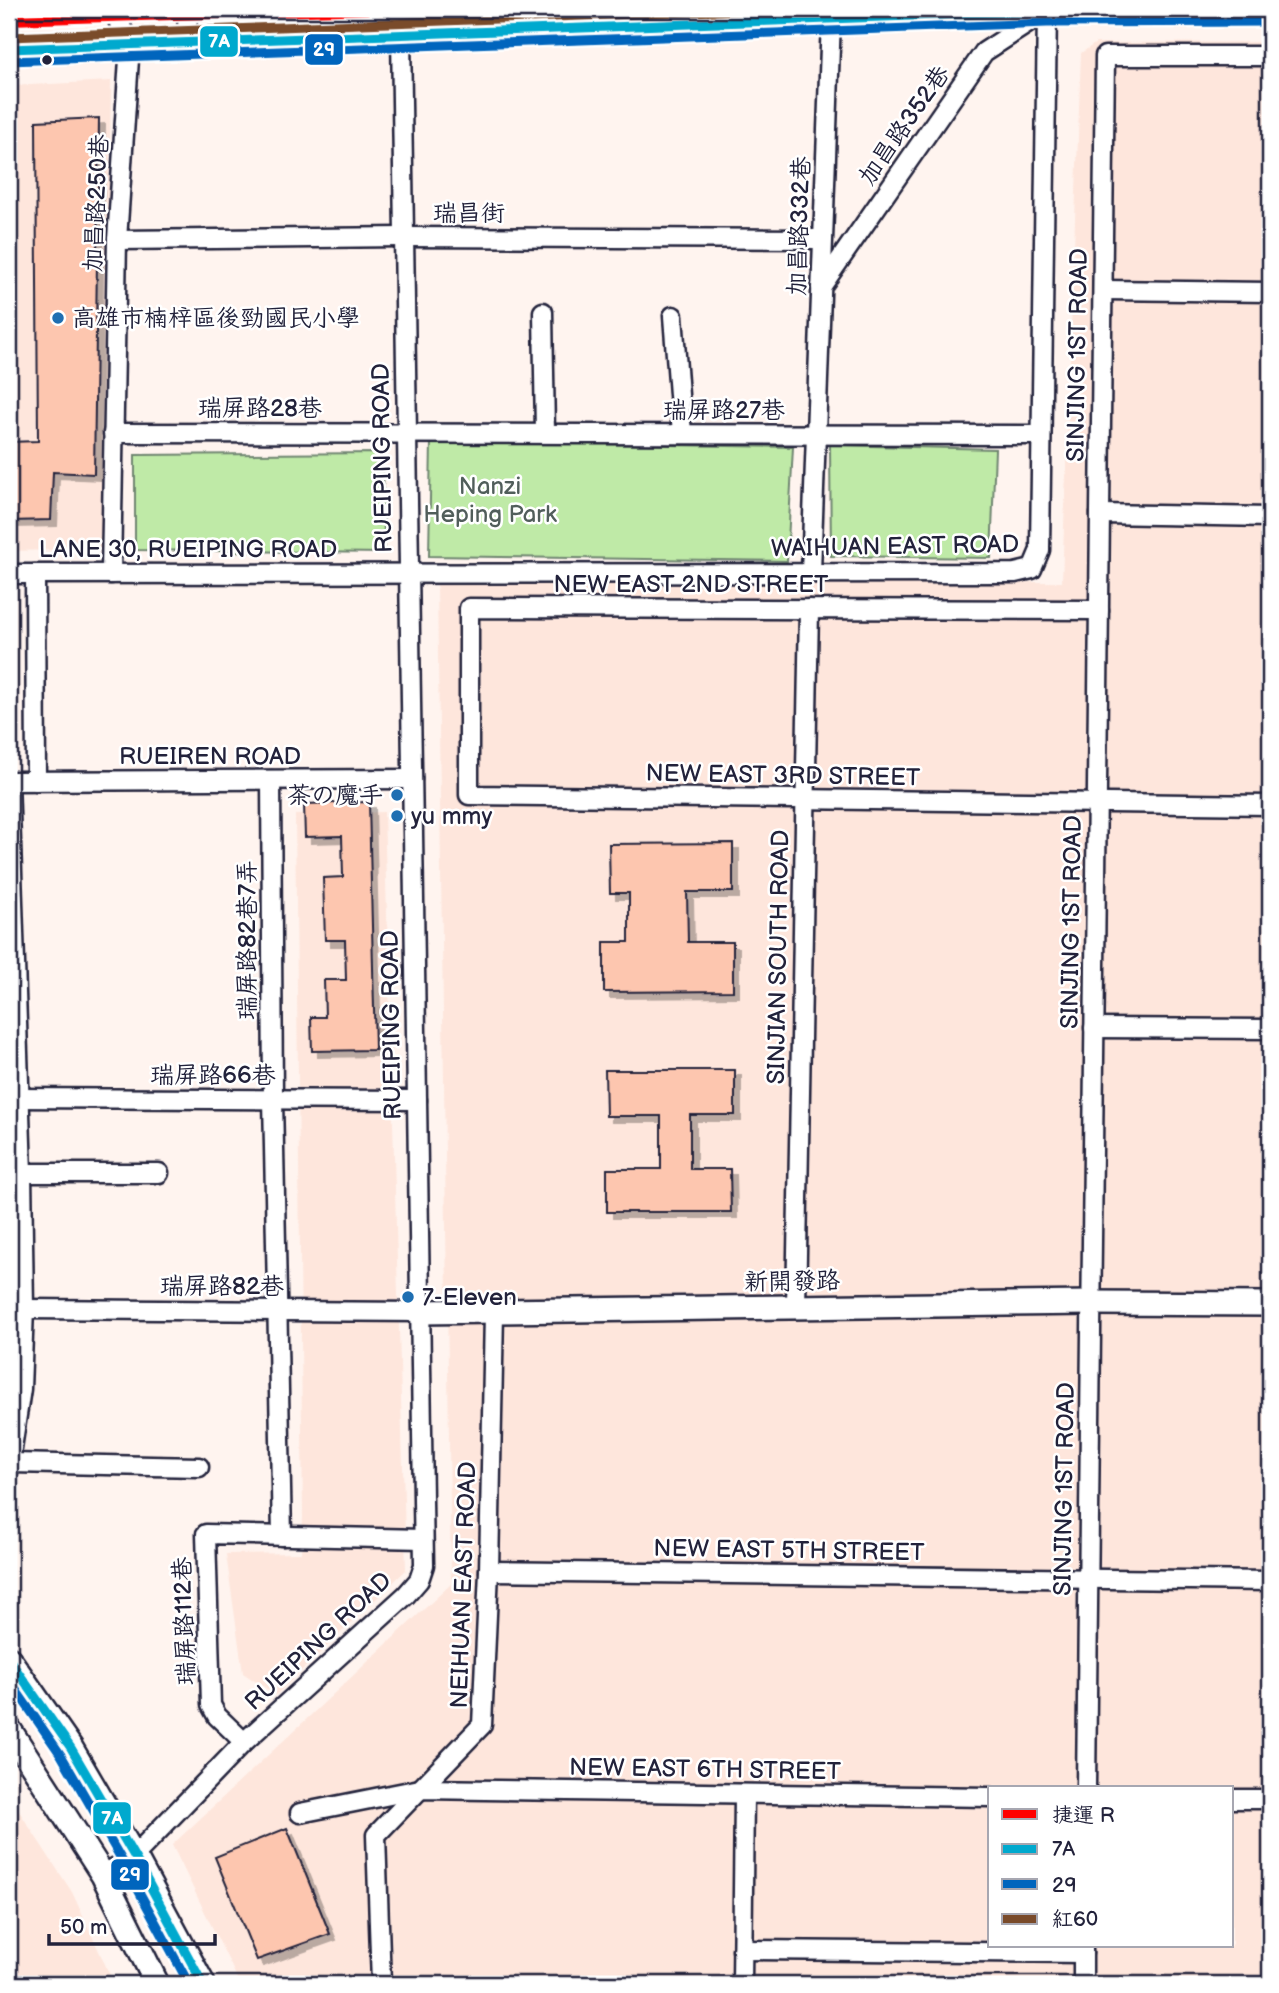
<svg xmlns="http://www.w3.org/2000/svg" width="1279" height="1993" viewBox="0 0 1279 1993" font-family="'Balsamiq Sans','LXGW WenKai TC','Klee One',sans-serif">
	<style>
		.built { fill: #fee6dc; fill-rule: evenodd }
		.green { fill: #bfeaa7; stroke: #708671; stroke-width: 2 }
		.building { fill: #fdc6af; stroke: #22223b; stroke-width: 2; filter: url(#shadow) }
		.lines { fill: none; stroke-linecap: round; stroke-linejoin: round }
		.minor-casing { stroke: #22223b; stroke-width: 23 }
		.tertiary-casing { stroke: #22223b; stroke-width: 28 }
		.minor { stroke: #fff; stroke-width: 18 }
		.tertiary { stroke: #fff; stroke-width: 23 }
		.bus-1-casing { stroke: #fff; stroke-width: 14 }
		.bus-2-casing { stroke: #fff; stroke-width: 14 }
		.bus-3-casing { stroke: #fff; stroke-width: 14 }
		.bus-1 { stroke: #00a9ce; stroke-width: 9 }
		.bus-2 { stroke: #0065bd; stroke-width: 9 }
		.bus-3 { stroke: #7a4b2a; stroke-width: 9 }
		.metro-1-casing { stroke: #fff; stroke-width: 16 }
		.metro-1 { stroke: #f00; stroke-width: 10 }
		.bus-dot { fill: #22223b; stroke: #fff; stroke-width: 2.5 }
		.poi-dot { fill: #1f6fb2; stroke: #fff; stroke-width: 2.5 }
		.labels { text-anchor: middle; stroke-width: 5; stroke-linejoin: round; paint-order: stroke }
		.street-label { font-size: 24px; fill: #22223b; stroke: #fff }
		.poi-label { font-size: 24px; fill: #22223b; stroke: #fff; text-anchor: start }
		.park-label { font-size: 24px; fill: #515e5b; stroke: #fff }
		.line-badge { stroke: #fff; stroke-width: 2.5 }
		.badge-label { font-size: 19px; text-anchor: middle; font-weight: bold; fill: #fff }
	</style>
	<defs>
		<filter id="shadow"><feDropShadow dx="6" dy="6" stdDeviation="0" flood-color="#0004"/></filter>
	</defs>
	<rect width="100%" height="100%" fill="#fff4ef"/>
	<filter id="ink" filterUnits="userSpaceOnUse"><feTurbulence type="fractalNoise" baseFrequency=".0143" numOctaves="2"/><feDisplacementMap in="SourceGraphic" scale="14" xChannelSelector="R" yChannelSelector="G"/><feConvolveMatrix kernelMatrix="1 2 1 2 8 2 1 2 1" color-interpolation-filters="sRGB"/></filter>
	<g filter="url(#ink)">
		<g class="built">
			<path d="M 1270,42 L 1270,1984 L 240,1984 L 172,1845 L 451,1584 L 437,585 L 1062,582 L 1081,53 L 1096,43 ZM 990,1788 L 1232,1788 L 1232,1946 L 990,1946 Z"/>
			<polygon points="111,81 103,549 9,551 9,86"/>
			<polygon points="384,812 406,1570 276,1695 243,1673 226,1554 301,1553 303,1517 295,815"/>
			<polygon points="9,1796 72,1892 114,1984 9,1984"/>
		</g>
		<g class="green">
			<polygon points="431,441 793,447 787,561 429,556"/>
			<polygon points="830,445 995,449 991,558 831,556"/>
			<polygon points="383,453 384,553 135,550 135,455"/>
		</g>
		<g class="building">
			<polygon points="99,118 94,474 53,472 51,520 9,521 9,442 38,441 36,121"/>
			<polygon points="369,802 375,1050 312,1051 311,1017 325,1017 324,980 346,980 345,940 325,940 323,878 343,877 342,836 305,837 304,804"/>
			<polygon points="733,843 733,892 687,892 688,942 733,942 733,991 604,992 604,942 629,942 629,893 610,893 609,844"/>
			<polygon points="605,1070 735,1070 735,1115 690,1115 690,1169 730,1169 731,1212 607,1212 607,1169 661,1169 661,1116 606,1116"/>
			<polygon points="287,1828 330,1934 257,1960 215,1857"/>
		</g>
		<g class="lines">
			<defs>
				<g id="minor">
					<polyline points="187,9 188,43"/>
					<polyline points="117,240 402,237 822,239"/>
					<polyline points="821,287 984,52 1047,11"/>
					<polyline points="1103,290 1270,292"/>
					<polyline points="543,312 545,433"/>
					<polyline points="673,316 682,434"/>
					<polyline points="113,433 1041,435"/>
					<polyline points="1100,514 1270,517"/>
					<polyline points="811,572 831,19"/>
					<polyline points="9,574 1015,573 1032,569 1040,550 1047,9"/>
					<polyline points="35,574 36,781"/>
					<polyline points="111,574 117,240 130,44 112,9"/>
					<polyline points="1099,610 469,608 469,795 1270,805"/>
					<polyline points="271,780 273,1099 282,1536"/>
					<polyline points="9,781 412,779"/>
					<polyline points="1094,1028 1270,1029"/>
					<polyline points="11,1098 417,1100"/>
					<polyline points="22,1173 159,1173"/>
					<polyline points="796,1307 809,609"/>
					<polyline points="24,1309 420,1312"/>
					<polyline points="11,1463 199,1467"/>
					<polyline points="9,1468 21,1389 24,1309 22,1173 9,781"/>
					<polyline points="489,1571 1270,1581"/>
					<polyline points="244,1742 217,1716 211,1705 206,1534 423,1539"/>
					<polyline points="1086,1788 1105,56 1270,56"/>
					<polyline points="1232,1799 1270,1799"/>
					<polyline points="300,1813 420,1789 990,1797"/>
					<polyline points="103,1875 134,1856 244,1742 406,1595 419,1580 424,1565 401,35"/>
					<polyline points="742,1950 1083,1953"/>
					<polyline points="381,1984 376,1835 482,1725 489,1571 494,1312"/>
					<polyline points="742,1984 744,1795"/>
					<polyline points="1083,1984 1083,1946"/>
				</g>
				<g id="tertiary">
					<polyline points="401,35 402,9"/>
					<polyline points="9,49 1047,11 1270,10"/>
					<polyline points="420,1312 1091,1303 1270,1304"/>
					<polyline points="9,1659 71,1748 134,1856 203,1984"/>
					<polyline points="9,1729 103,1875 157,1984"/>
				</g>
			</defs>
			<use href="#minor" class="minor-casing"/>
			<use href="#tertiary" class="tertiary-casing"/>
			<use href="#minor" class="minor"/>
			<use href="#tertiary" class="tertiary"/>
			<defs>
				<g id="bus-1">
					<polyline points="9,49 1047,11 1270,10"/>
					<polyline points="9,1659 71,1748 134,1856 203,1984"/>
				</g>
				<g id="bus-2">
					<polyline points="9,61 1047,23 1270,22"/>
					<polyline points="9,1680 61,1755 123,1862 189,1984"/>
				</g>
				<polyline id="bus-3" points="9,37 774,9"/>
			</defs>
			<use href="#bus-1" class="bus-1-casing"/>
			<use href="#bus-2" class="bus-2-casing"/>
			<use href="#bus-3" class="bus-3-casing"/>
			<use href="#bus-1" class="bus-1"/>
			<use href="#bus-2" class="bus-2"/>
			<use href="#bus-3" class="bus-3"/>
			<defs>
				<polyline id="metro-1" points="9,20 374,9"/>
			</defs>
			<use href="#metro-1" class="metro-1-casing"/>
			<use href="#metro-1" class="metro-1"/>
		</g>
	</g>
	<circle class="bus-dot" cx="47" cy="60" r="6"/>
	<g class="poi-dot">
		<circle cx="58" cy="318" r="7"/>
		<circle cx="397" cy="795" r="7"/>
		<circle cx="397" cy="816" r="7"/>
		<circle cx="408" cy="1297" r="7"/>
	</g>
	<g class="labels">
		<g class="street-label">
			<text transform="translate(904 125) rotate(-55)" y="8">加昌路352巷</text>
			<text transform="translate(96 203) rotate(-87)" y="8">加昌路250巷</text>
			<text x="469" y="221">瑞昌街</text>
			<text transform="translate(799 226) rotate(-88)" y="8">加昌路332巷</text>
			<text transform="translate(1077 355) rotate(-89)" y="8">SINJING 1ST ROAD</text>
			<text x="260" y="416">瑞屏路28巷</text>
			<text x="724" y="418">瑞屏路27巷</text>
			<text transform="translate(382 458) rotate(-91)" y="8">RUEIPING ROAD</text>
			<text transform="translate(895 546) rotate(-1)" y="8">WAIHUAN EAST ROAD</text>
			<text x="188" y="557">LANE 30, RUEIPING ROAD</text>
			<text x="691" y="592">NEW EAST 2ND STREET</text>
			<text x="210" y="764">RUEIREN ROAD</text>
			<text transform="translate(783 775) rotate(1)" y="8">NEW EAST 3RD STREET</text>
			<text transform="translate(1071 922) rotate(-89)" y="8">SINJING 1ST ROAD</text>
			<text transform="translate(247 940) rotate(-90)" y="8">瑞屏路82巷7弄</text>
			<text transform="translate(778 957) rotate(-89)" y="8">SINJIAN SOUTH ROAD</text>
			<text transform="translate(391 1025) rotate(-91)" y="8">RUEIPING ROAD</text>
			<text x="213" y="1083">瑞屏路66巷</text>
			<text transform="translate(792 1281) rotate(-1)" y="8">新開發路</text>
			<text x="222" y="1294">瑞屏路82巷</text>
			<text transform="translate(1064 1489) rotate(-89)" y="8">SINJING 1ST ROAD</text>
			<text transform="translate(789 1550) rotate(1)" y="8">NEW EAST 5TH STREET</text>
			<text transform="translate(463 1585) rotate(-88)" y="8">NEIHUAN EAST ROAD</text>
			<text transform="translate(184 1621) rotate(-92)" y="8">瑞屏路112巷</text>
			<text transform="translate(318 1641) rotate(-43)" y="8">RUEIPING ROAD</text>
			<text transform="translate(705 1769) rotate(1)" y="8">NEW EAST 6TH STREET</text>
		</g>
		<g class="poi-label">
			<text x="72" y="326">高雄市楠梓區後勁國民小學</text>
			<text x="383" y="803" text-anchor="end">茶の魔手</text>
			<text x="411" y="824">yu mmy</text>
			<text x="422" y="1305">7-Eleven</text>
		</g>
		<g class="park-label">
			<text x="490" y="494">Nanzi<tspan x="490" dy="28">Heping Park</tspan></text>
		</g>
	</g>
	<g class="line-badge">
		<rect x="199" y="25" width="40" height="33" rx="7" fill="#00a9ce"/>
		<rect x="304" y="33" width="40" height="33" rx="7" fill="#0065bd"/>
		<rect x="92" y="1801" width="40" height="34" rx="7" fill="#00a9ce"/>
		<rect x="110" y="1858" width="40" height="33" rx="7" fill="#0065bd"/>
	</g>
	<g class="badge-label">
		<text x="219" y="48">7A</text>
		<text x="324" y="56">29</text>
		<text x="112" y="1825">7A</text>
		<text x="130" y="1881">29</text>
	</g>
	<rect width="1279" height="1993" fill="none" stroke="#fff" stroke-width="35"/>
	<rect x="18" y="18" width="1244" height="1958" fill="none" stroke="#22223b" stroke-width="2.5" filter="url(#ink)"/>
	<rect x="988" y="1786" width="245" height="161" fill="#ffffff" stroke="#a7a7b1" stroke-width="2"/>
	<rect x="1002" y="1809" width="35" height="10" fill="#ff0000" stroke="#a7a7b1" stroke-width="2"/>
	<text x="1052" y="1822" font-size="21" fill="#22223b">捷運 R</text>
	<rect x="1002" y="1844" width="35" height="10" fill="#00a9ce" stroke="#a7a7b1" stroke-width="2"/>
	<text x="1052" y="1856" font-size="21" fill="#22223b">7A</text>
	<rect x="1002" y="1879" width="35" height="10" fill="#0065bd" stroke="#a7a7b1" stroke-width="2"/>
	<text x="1052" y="1892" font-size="21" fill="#22223b">29</text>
	<rect x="1002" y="1914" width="35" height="10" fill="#7a4b2a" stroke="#a7a7b1" stroke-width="2"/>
	<text x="1052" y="1926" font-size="21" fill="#22223b">紅60</text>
	<path d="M49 1934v10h166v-10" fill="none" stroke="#22223b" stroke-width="3.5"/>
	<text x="60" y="1934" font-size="21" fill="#22223b" stroke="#ffffff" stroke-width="5" paint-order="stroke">50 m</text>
</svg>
